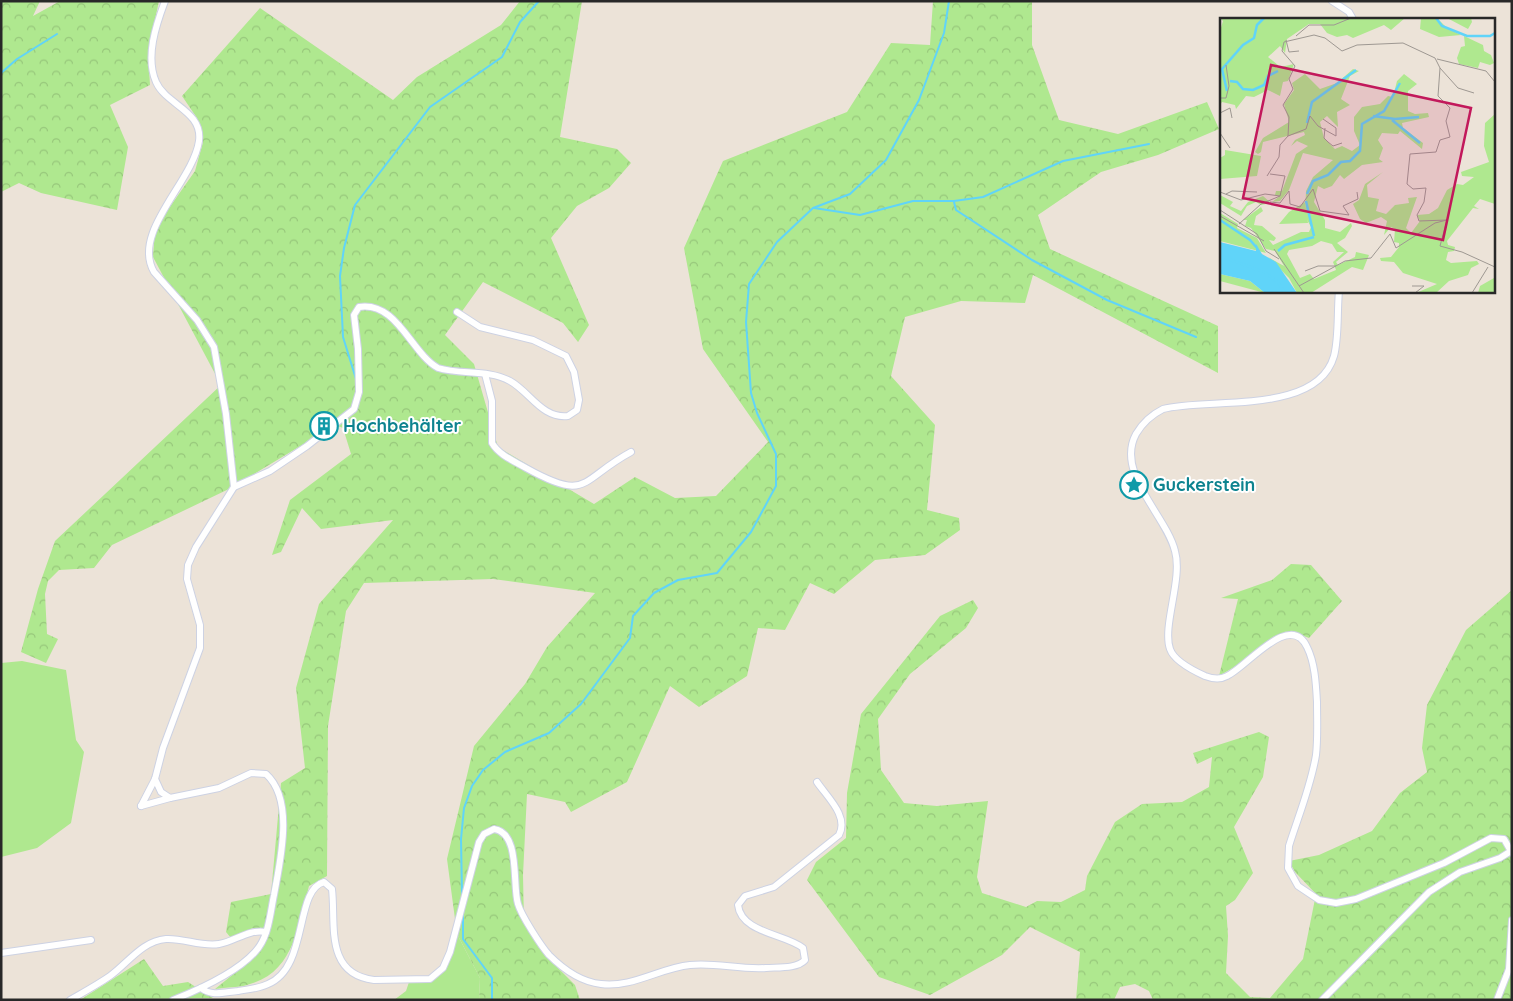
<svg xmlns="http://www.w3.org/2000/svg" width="1513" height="1001" viewBox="0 0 1513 1001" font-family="Quicksand,sans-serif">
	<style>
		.grass { fill: #afe88f }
		.forest { fill: url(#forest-crowns) }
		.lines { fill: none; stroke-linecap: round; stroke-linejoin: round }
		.stream { stroke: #60d4f9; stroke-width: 2 }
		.minor-casing { stroke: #cdd2e3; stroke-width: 8 }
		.minor { stroke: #fff; stroke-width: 6 }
		.labels { text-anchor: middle; stroke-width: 4; stroke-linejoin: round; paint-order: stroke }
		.culture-label { font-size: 18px; font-weight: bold; fill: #0d838f; stroke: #fff; text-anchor: start }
		.inset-river { fill: none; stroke: #60d4f9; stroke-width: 2.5 }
		.inset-road { fill: none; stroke: #9e9892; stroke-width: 1 }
		.view { fill: #c2185b; fill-opacity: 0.15; stroke: #c2185b; stroke-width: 2.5 }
		.inset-edge { fill: none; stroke: #282828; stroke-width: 2.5 }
	</style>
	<defs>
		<pattern id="forest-crowns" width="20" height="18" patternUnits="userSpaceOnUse" patternTransform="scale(1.25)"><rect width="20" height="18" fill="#afe88f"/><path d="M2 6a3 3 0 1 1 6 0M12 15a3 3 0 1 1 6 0" fill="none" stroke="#97c77b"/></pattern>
	</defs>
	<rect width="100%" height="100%" fill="#ece3d8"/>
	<g class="grass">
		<polygon points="22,661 66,670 76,740 84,752 71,823 37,848 1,857 1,663"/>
		<path d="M 457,934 L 480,978 L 479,1000 L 394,1000 L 406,991 L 409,982 C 448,984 447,966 457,934 Z"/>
	</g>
	<g class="forest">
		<polygon points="1,1 40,1 33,16 60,1 159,1 148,52 150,85 110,105 128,147 117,210 41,193 19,183 1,192"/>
		<path d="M 520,1 L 582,1 L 560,137 L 617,149 L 631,163 L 609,188 L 577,206 L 551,238 L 589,325 L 578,342 L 563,323 L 483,282 L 445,335 L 474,364 L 498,447 L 594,504 L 635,477 L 675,498 L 716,496 L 768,442 L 703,349 L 684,248 L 723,161 L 847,112 L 891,43 L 930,45 L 933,1 L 1032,1 L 1032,45 L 1059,120 L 1118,134 L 1207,102 L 1219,129 L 1158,155 L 1101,172 L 1038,215 L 1050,249 L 1218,326 L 1218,373 L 1033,275 L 1025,303 L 961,301 L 905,317 L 891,376 L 935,425 L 927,510 L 959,518 L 960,530 L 925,555 L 875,560 L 834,594 L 810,583 L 785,630 L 758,628 L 747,676 L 699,707 L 670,686 L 627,782 L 571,812 L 565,802 L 527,794 L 523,875 L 524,922 L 545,955 L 575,985 L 580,1000 L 479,1000 L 480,978 L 457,934 L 447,859 L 474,746 L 525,684 L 547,647 L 595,593 L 493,579 L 364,583 L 346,611 L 328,726 L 327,876 L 309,886 C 299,924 294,972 250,984 C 240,988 226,987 215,989 L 252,959 L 270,932 L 253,928 L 231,938 L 226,932 L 231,902 L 271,894 L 281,783 L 305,768 L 296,688 L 319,604 L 393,520 L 321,529 L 302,508 L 281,552 L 272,555 L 290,500 L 351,454 L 343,428 L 325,421 L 317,425 L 322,433 L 231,488 L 112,545 L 94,568 L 59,570 L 48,581 L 45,594 L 47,634 L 58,639 L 46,663 L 21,652 L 38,589 L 55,541 L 221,385 L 153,257 L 155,228 L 195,171 L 203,142 L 197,118 L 182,96 L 260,8 L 393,100 L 417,77 L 501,25 Z"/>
		<polygon points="1291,564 1311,565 1342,601 1309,638 1291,631 1273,637 1236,666 1219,676 1238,599 1221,598 1272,580"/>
		<polygon points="1512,590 1512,1000 1153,1000 1149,991 1135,984 1120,987 1114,1000 1076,1000 1080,952 1030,927 1002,955 930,995 879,977 807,880 816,862 846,838 847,793 861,714 940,616 973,600 978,608 966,628 910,674 878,719 881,770 904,803 937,806 988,801 977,877 982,893 1026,907 1037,901 1061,902 1085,890 1087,876 1115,822 1142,804 1182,802 1209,787 1212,757 1197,764 1193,753 1259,732 1269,737 1263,777 1234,827 1253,873 1235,900 1226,906 1228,936 1226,973 1250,997 1270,998 1303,959 1316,894 1295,872 1289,861 1319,855 1372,831 1400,793 1427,772 1422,748 1427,705 1466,630"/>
		<polygon points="144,959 163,986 188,982 213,998 80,1000"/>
	</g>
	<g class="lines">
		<g class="stream">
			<polyline points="1,73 17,59 57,34"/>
			<polyline points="954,202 956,210 1032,260 1107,300 1196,337"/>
			<polyline points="814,208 860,215 913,201 954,201 983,197 1063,161 1149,144"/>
			<polyline points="356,379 343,337 340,276 344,248 355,205 430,107 502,57 520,22 539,1"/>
			<polyline points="462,895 461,839 464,808 472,786 483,770 505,752 549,733 581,704 630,638 633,616 654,593 678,580 717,573 751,532 776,486 776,454 757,413 751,393 746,322 749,284 777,242 813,208 850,194 886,160 919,100 944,33 949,1"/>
			<polyline points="463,914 463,939 492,978 492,1000"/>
		</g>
		<defs>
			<g id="minor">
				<polyline points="1332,1 1349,12 1353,19"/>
				<path d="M 1339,291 C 1337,312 1339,337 1334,356 C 1317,416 1207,397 1163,409 C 1151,415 1143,422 1136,434 C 1115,473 1166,515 1175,551 C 1183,579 1162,626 1170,649 C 1174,661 1194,671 1205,676 C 1213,679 1220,680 1227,676 C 1246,668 1290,610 1307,647 C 1315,663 1316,684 1317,702 C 1317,720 1318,738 1316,755 C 1311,786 1298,817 1289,846 L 1288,868 L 1298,886 L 1319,900 L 1336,903 L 1356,899 L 1444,863 L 1491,838 L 1504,839 L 1512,853"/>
				<path d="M 485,374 L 492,401 L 492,443 C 499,455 514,461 526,468 C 589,503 579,480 631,452"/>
				<path d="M 234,487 L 270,471 L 307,446 L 354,409 L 359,392 L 358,349 L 354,315 L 359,307 C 397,301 411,353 438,368 C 461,375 488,369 510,381 C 530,392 542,419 568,416 L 577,410 L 579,400 L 574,372 L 566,356 L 533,340 L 480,327 L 457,312"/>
				<path d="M 155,779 L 161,792 L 170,798 L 219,788 L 251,773 L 266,774 C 295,800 280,861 274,895 C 270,914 269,937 255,952 C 237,972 198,990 173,1000"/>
				<path d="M 141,806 L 155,779 L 163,748 L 200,648 L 200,625 L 187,579 L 188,565 L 196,547 L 234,487 L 226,414 L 214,347 L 197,320 L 154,272 C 131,232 193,182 199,141 C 203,111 166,105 156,82 C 145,57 156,25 165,1"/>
				<polyline points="141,806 170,798"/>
				<polyline points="1,953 91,940"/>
				<path d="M 201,988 C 212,997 225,992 238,991 C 248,989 258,989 268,984 C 309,967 294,890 324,882 L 332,889 C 336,923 324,974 374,980 L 430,979 L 443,968 L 450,952 L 479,842 L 484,834 L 494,829 C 521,833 512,885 518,904 C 521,915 541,946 549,955 C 563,969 581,982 601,984 C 632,988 660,968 690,965 C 715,962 740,970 766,968 C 777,967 797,969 805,960 L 803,948 C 786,934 741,933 738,905 L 745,896 L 774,887 L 839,835 C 849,816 827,797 817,782"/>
				<path d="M 70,1000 C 84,992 97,985 110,976 C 128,963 142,941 166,939 C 184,938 201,947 219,944 C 236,941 248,929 266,932"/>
				<polyline points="1322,1000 1429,892 1460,872 1500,858 1511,851"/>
				<polyline points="1497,1000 1509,969 1512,920"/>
			</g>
		</defs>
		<use href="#minor" class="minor-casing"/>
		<use href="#minor" class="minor"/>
	</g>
	<defs>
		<symbol id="building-ring" viewBox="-11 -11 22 22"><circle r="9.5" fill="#fff" stroke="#0f9aa8" stroke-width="1.5"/><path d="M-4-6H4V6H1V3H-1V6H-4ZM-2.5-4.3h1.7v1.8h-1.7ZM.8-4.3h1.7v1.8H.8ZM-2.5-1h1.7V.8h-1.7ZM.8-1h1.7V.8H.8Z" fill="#0f9aa8"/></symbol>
		<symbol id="sight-ring" viewBox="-11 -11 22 22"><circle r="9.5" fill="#fff" stroke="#0f9aa8" stroke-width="1.5"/><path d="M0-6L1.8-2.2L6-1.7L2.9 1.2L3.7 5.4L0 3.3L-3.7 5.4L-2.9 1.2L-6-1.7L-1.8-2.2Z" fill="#0f9aa8"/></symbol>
	</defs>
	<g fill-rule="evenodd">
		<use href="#building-ring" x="308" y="410" width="32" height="32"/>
		<use href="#sight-ring" x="1118" y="469" width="32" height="32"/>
	</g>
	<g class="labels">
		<g class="culture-label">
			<text x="343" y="432">Hochbehälter</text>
			<text x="1153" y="491">Guckerstein</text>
		</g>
	</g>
	<g transform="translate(1220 18)">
		<rect width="275" height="275" fill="#ece3d8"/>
		<path d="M 5,132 L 41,138 L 37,158 L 0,161 L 0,140 L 5,137 ZM 85,184 L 88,205 L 59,206 L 69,194 Z" fill="#afe88f"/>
		<path d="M 0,0 L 185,0 L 171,12 L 164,7 L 133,20 L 127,17 L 117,19 L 107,15 L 100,6 L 89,6 L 67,21 L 65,35 L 60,28 L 48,39 L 58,47 L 56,50 L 74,46 L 68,63 L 63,64 L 60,78 L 48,72 L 34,79 L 26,78 L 16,91 L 15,87 L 2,84 L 0,87 L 0,13 L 3,3 ZM 201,0 L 217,0 L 227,10 L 241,17 L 219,19 L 200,11 ZM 227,0 L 251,0 L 252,4 L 248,11 ZM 244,18 L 263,27 L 264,33 L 271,37 L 274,45 L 270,47 L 260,44 L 258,50 L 239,46 L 237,40 L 241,29 L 245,28 ZM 133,51 L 139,53 L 130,58 L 121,81 L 130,87 L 117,94 L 118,109 L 107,98 L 100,104 L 104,120 L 115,131 L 122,128 L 132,133 L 140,127 L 134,113 L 134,99 L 142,89 L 160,86 L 168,78 L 173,79 L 177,63 L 184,56 L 197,66 L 188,73 L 188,93 L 195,96 L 208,95 L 209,99 L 182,105 L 183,110 L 203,125 L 202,131 L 180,113 L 178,116 L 162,115 L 158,122 L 163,130 L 159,141 L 163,144 L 142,147 L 124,161 L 120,157 L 112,168 L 104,171 L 98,168 L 94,184 L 105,202 L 105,210 L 120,214 L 131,205 L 132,208 L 125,220 L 117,225 L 128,234 L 116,244 L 118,247 L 135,239 L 136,234 L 149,237 L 143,252 L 132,249 L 91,275 L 77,275 L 69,260 L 48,239 L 64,248 L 55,233 L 46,231 L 31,210 L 25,208 L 27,202 L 23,202 L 41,189 L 43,193 L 36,198 L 34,207 L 42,208 L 56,220 L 54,223 L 49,222 L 53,227 L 81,214 L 89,214 L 91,209 L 85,198 L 86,173 L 93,159 L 113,142 L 83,135 L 69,172 L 60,183 L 52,184 L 60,178 L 55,177 L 56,173 L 62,173 L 76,136 L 88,128 L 77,123 L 71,128 L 75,122 L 85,117 L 84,114 L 43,124 L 41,134 L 38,136 L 35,134 L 43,120 L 69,104 L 64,86 L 74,72 L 72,65 L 85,56 L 100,71 L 117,65 ZM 101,223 L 112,226 L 117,234 L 124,234 L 113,244 L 116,252 L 94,261 L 90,256 L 80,260 L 67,236 L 69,232 L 92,228 ZM 275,96 L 275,186 L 260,181 L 254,188 L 259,191 L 253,190 L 227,223 L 228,227 L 235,229 L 234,233 L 228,234 L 226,242 L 231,245 L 257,243 L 259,246 L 251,250 L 248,257 L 229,263 L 216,275 L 196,275 L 217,266 L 183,255 L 174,244 L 161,243 L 160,240 L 171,239 L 179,229 L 179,225 L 174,224 L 175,211 L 171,209 L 164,217 L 167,203 L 161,199 L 146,205 L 140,201 L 133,186 L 139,182 L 145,166 L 163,154 L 147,167 L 148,179 L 159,181 L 156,193 L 166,196 L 175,187 L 189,185 L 188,180 L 197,179 L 186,210 L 191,215 L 200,203 L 197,197 L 209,196 L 218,190 L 227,172 L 237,166 L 243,167 L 254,159 L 242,158 L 241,154 L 269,144 L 264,128 L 265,105 ZM 0,177 L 13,184 L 10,188 L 21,193 L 28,184 L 43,178 L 51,185 L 41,187 L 36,184 L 27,188 L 21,198 L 0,185 ZM 0,195 L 18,206 L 17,210 L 37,220 L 46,235 L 0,223 ZM 275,250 L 275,275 L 258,275 L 260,268 L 274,260 ZM 0,256 L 30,263 L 45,275 L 0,263 Z" fill="#afe88f" fill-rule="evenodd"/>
		<path d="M 0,224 L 36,233 L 36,226 L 42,236 L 56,244 L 77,275 L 45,275 L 30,263 L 0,256 Z" fill="#60d4f9"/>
		<path class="inset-river" d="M 216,0 L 222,8 L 247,18 L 270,18 L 275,15M 10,63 L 17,64 L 23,71 L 33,72 L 44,67 L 48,58 L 58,53M 7,73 L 2,51 L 23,27 L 34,20 L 37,7 L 44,0M 153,98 L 175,101 L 199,99M 172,102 L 200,125M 87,105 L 92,84 L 136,52M 87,176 L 93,163 L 108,157 L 121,144 L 130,143 L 140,133 L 142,106 L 164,93 L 180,65M 86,183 L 94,218M 0,202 L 30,222 L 37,230M 58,233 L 65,227 L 94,219M 0,238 L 44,254 L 58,264 L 65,275"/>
		<path class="inset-road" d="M 76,18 L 89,7 L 114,7 L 131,0M 66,22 L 69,34 L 79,33M 217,41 L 266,53 L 275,64M 220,50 L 238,70 L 254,75M 0,80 L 6,80 L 9,68 L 6,47M 0,95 L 10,90 L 12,100M 105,110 L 104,120 L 108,124 L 113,128 L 122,125M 0,115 L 10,130M 68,118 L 86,111 L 90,98 L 98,108 L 116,118 L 116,110 L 103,101M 47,158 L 59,139 L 60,127 L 68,118 L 69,99 L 63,87 L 73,71 L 69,61 L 75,48 L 62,33 L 64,24 L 94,17 L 105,20 L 122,33 L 137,27 L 183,25 L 215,40 L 220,50 L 218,78 L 230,90 L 226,103 L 230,119 L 220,122 L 216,134 L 190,136 L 187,166 L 193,171 L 206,170 L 204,184 L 197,197 L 199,203 L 227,202M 0,174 L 21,182 L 45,176 L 60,178M 6,176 L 12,173 L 37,174M 50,184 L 60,185 L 69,173 L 70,186 L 80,189 L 93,171 L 100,193 L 129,197 L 123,188 L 138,181 L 137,174M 0,192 L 37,216 L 46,233 L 59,241M 0,198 L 44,223M 227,202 L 220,228 L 242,234 L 275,249M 19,206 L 41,186 L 60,178 L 65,158 L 50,156M 54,231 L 84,275M 85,253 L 98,248 L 116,248M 79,268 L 125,243 L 151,240 L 170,216 L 176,230 L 215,205 L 227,202M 192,268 L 204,268 L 195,275M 252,275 L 268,249"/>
		<path class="view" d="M 51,47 L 251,90 L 223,222 L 23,180 Z"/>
		<rect width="275" height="275" class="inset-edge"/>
	</g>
	<rect width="1513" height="1001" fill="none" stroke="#282828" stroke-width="5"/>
</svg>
